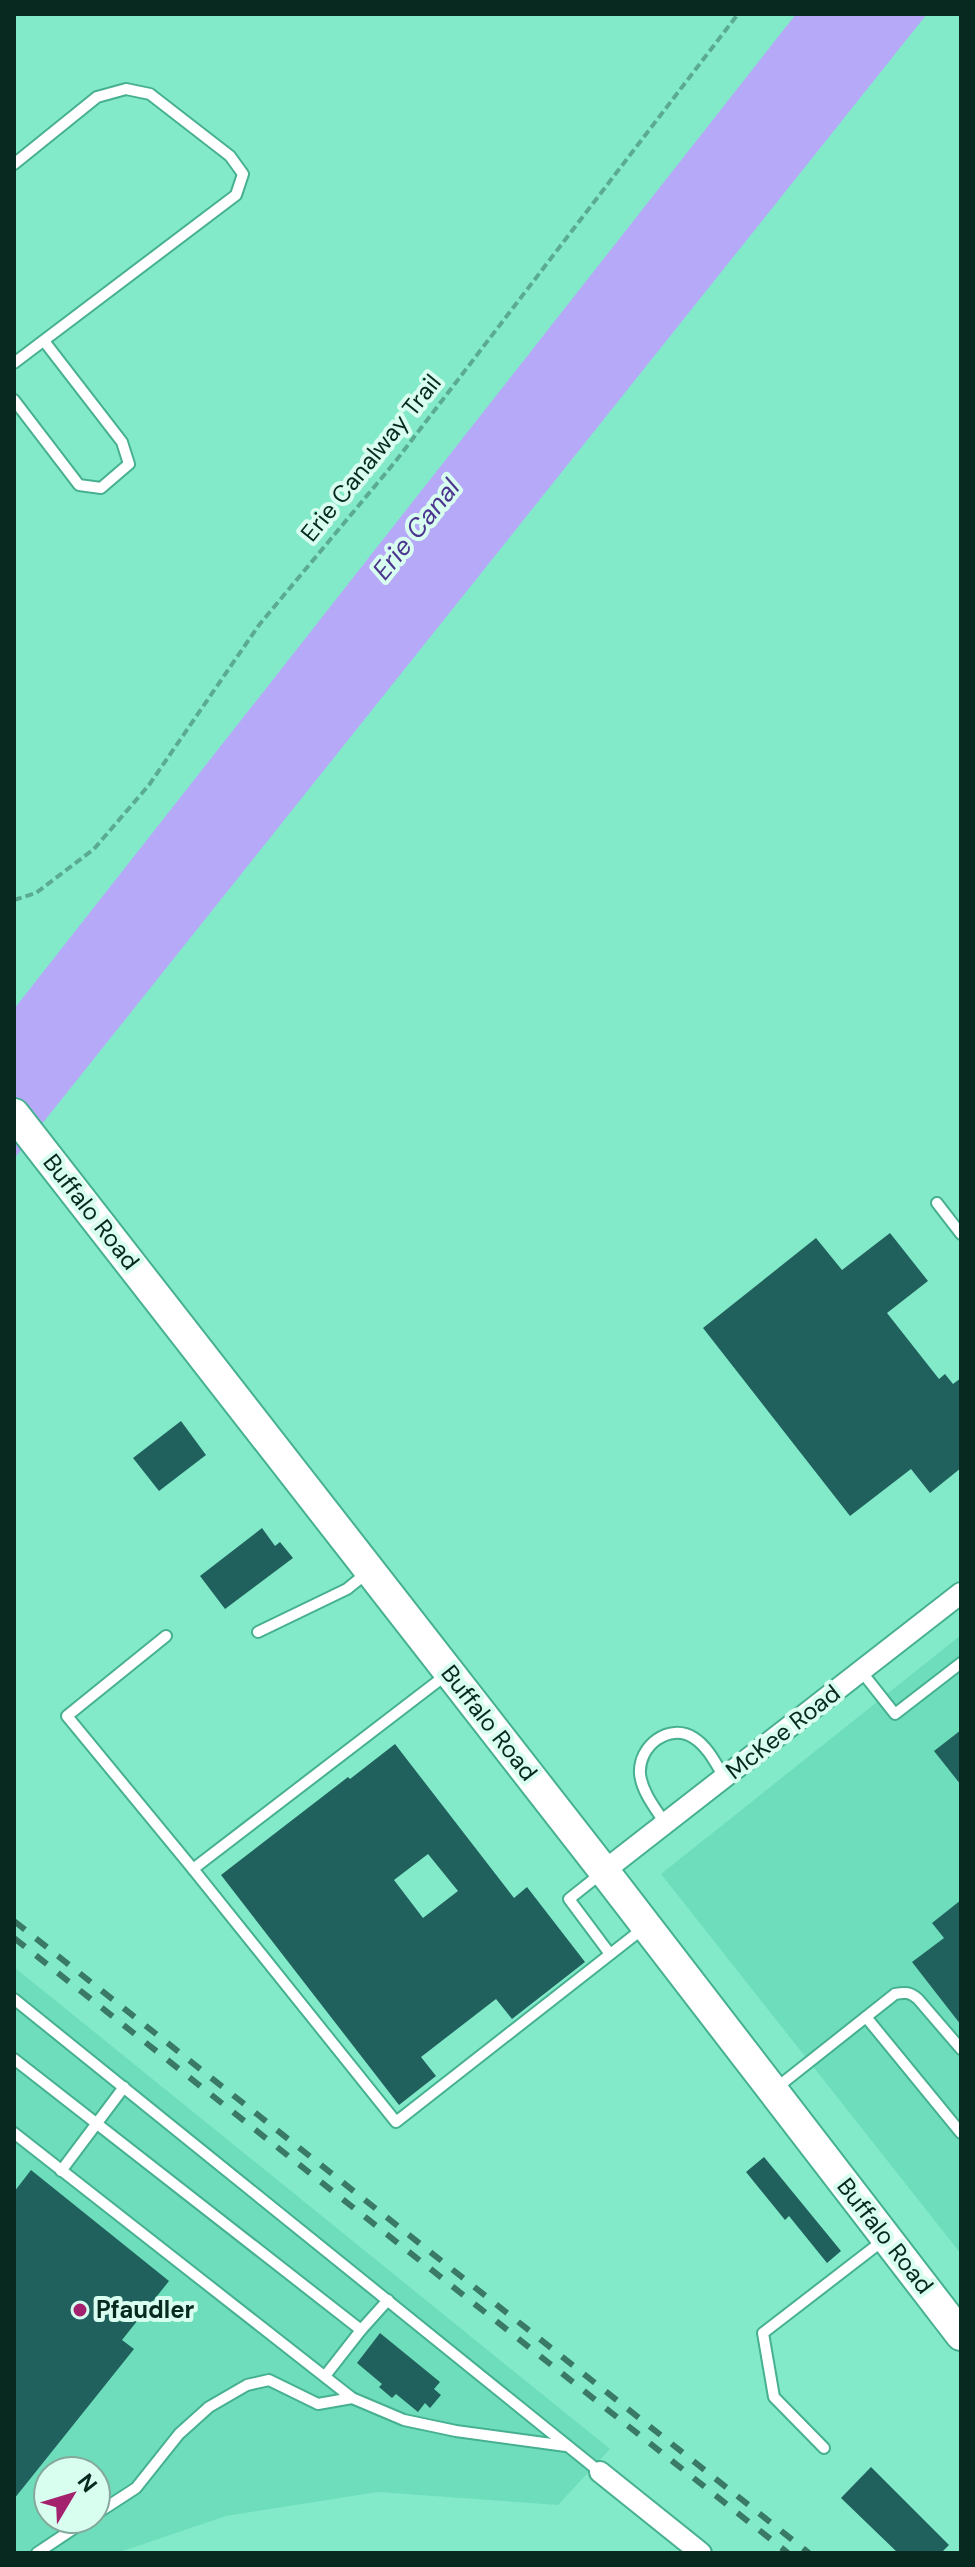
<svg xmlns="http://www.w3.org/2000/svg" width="975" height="2567" viewBox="0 0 975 2567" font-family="'DM Sans',sans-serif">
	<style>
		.built { fill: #6eddbb; fill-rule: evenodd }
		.water { fill: #b6aaf8 }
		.building { fill: #20615e; fill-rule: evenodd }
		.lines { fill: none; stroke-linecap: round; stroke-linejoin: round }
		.service-casing { stroke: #46b091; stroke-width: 14 }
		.minor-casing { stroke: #46b091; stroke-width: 24 }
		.secondary-casing { stroke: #46b091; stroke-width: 34 }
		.path { stroke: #5aab92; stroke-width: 4; stroke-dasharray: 8 4; stroke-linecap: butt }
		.service { stroke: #fff; stroke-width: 10 }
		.minor { stroke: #fff; stroke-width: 20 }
		.secondary { stroke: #fff; stroke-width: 30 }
		.rail { stroke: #3a7966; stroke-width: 6; stroke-dasharray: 14 14; stroke-linecap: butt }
		.poi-dot { fill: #a4216e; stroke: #d8feef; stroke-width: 3 }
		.labels { text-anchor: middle; stroke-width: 8; stroke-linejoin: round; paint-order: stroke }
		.street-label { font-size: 24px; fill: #072920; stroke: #d8feef }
		.poi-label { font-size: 24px; font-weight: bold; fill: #072920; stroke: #d8feef; text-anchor: start }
		.water-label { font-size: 26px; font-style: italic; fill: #4c358e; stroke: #d8feef }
	</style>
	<rect width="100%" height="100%" fill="#83eac9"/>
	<g class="built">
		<polygon points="961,1635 961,2254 661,1874"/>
		<path d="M 14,1967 L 610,2449 L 558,2505 L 378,2492 L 226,2516 L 117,2553 L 14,2553 ZM 48,2471 L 96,2471 L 96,2519 L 48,2519 Z"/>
	</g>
	<polygon class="water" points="796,14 927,14 14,1159 14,1009"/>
	<g class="building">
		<polygon points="890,1233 928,1281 887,1313 939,1379 945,1374 953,1384 961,1378 961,1468 930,1493 911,1469 850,1516 703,1328 816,1238 842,1270"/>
		<polygon points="181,1421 206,1455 159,1491 133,1458"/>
		<polygon points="262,1528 275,1546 280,1542 293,1558 225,1609 200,1576"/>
		<polygon points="961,1730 961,1785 934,1751"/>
		<path d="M 395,1744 L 514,1898 L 527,1887 L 585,1962 L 512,2019 L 496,1999 L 421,2057 L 436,2076 L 399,2105 L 221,1875 L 348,1777 L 350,1779 ZM 428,1854 L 458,1891 L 423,1918 L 394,1880 Z"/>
		<polygon points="961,1900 961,2025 912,1962 944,1938 932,1923"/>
		<polygon points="764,2157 841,2251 827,2263 789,2216 785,2220 746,2172"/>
		<polygon points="31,2170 169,2281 122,2340 134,2349 14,2499 14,2192"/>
		<polygon points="380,2333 440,2382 434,2389 441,2395 430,2408 425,2403 418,2412 396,2394 392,2398 379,2387 382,2384 357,2363"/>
		<polygon points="871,2467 949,2545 941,2553 898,2553 841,2498"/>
	</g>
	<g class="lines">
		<defs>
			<g id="service">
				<polyline points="14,164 97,97 126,89 150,94 230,156 243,174 236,195 14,363"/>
				<polyline points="14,400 79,485 101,488 129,464 122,442 44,341"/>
				<polyline points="937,1203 961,1234"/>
				<polyline points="258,1632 347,1589 368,1572"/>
				<polyline points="166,1636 67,1716 193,1869"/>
				<polyline points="861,1671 895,1714 961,1663"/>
				<polyline points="446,1675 193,1869 396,2122 645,1927"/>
				<path d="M 665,1823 C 655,1808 642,1792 640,1774 C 638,1746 669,1722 694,1738 C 708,1747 716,1764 724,1777"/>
				<polyline points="603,1872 569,1899 610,1954"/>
				<polyline points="14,1999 600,2472"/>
				<polyline points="866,2017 961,2133"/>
				<polyline points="14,2059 361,2330 388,2300"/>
				<path d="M 775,2089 L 895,1994 C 905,1992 910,1992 918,1999 L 961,2049"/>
				<polyline points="14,2133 352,2398 404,2420 456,2431 566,2446"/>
				<polyline points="61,2171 124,2087"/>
				<polyline points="325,2376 361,2330"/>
				<polyline points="824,2448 774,2397 763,2333 885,2239"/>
				<polyline points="96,2514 136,2488 179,2434 209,2407 247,2385 269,2380 318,2404 352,2398"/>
				<polyline points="37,2553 88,2519"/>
			</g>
			<g id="minor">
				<polyline points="604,1871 961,1593"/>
				<polyline points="600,2472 701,2553"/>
			</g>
			<polyline id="secondary" points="14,1114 604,1871 961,2335"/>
		</defs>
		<use href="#service" class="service-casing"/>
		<use href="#minor" class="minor-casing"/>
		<use href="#secondary" class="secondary-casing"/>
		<polyline class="path" points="14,900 36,893 94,849 149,785 259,625 395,462 738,14"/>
		<use href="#service" class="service"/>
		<use href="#minor" class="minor"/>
		<use href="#secondary" class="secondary"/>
		<g class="rail">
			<polyline points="14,1921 809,2553"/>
			<polyline points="14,1938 788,2553"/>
		</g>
	</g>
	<circle class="poi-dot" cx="80" cy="2310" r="8"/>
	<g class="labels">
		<g class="street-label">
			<text transform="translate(371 458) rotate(-51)" y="8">Erie Canalway Trail</text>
			<text transform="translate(91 1212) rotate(52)" y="8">Buffalo Road</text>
			<text transform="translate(489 1723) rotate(52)" y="8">Buffalo Road</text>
			<text transform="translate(783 1732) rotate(-38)" y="8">McKee Road</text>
			<text transform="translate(885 2236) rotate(52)" y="8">Buffalo Road</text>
		</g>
		<g class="poi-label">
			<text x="96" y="2318">Pfaudler</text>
		</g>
		<g class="water-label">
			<text transform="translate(416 529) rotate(-51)" y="9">Erie Canal</text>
		</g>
	</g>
	<rect width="975" height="2567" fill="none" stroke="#072920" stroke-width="32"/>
	<g transform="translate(72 2495) rotate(52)"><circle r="38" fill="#d8feef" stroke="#84a99c" stroke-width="2"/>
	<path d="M0-6L14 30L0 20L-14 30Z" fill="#a4216e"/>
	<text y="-12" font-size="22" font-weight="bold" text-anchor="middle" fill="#072920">N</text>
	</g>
</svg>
